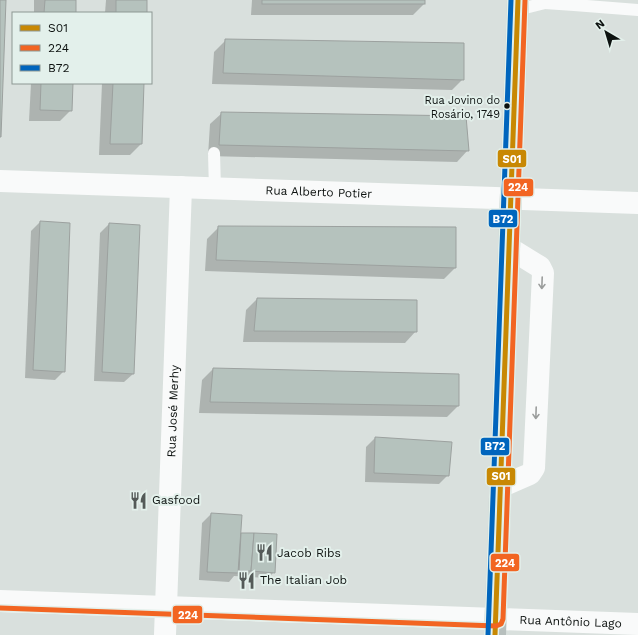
<svg xmlns="http://www.w3.org/2000/svg" width="638" height="635" viewBox="0 0 638 635" font-family="'Work Sans',sans-serif">
	<style>
		.shadow { fill: #0003 }
		.building { fill: #b5c2bd; stroke: #9ca19f }
		.lines { fill: none; stroke-linecap: round; stroke-linejoin: round }
		.service { stroke: #f9fafa; stroke-width: 12 }
		.minor { stroke: #f9fafa; stroke-width: 22 }
		.tertiary { stroke: #f9fafa; stroke-width: 22 }
		.primary { stroke: #b7bfbd; stroke-width: 22 }
		.bus-1-casing { stroke: #e3f0eb; stroke-width: 8 }
		.bus-2-casing { stroke: #e3f0eb; stroke-width: 8 }
		.bus-3-casing { stroke: #e3f0eb; stroke-width: 8 }
		.bus-1 { stroke: #c88803; stroke-width: 5 }
		.bus-2 { stroke: #f26522; stroke-width: 5 }
		.bus-3 { stroke: #0065bd; stroke-width: 5 }
		.oneway { stroke: #9b9d9c }
		.bus-dot { fill: #0d1210; stroke: #e3f0eb; stroke-width: 1.5 }
		.labels { text-anchor: middle; stroke-width: 4; stroke-linejoin: round; paint-order: stroke }
		.bus-label { font-size: 11px; fill: #0d1210; stroke: #e3f0eb; text-anchor: end }
		.street-label { font-size: 12px; fill: #0d1210; stroke: #e3f0eb }
		.poi-label { font-size: 12px; fill: #0d1210; stroke: #e3f0eb; text-anchor: start }
		.line-badge { stroke: #e3f0eb; stroke-width: 1.5 }
		.badge-label { font-size: 11px; text-anchor: middle; font-weight: bold; fill: #fff }
	</style>
	<rect width="100%" height="100%" fill="#d9e0dd"/>
	<g class="shadow">
		<rect x="34" y="0" width="41" height="13"/>
		<polygon points="106,0 146,0 146,13 105,13"/>
		<polygon points="252,0 424,0 424,4 413,15 251,15"/>
		<polygon points="226,40 463,79 452,90 212,84 214,52"/>
		<polygon points="31,83 72,83 71,110 60,121 29,121"/>
		<polygon points="102,83 143,83 141,144 130,155 99,155"/>
		<polygon points="222,113 468,150 457,162 208,156 210,124"/>
		<polygon points="40,222 64,371 55,380 25,378 31,231"/>
		<polygon points="109,224 133,374 124,382 94,381 100,233"/>
		<polygon points="219,227 455,228 455,268 444,279 205,271 207,239"/>
		<polygon points="257,299 416,331 405,343 243,342 246,310"/>
		<polygon points="213,369 458,406 447,417 199,413 202,380"/>
		<polygon points="375,438 448,475 439,484 365,482 366,447"/>
		<polygon points="211,514 239,536 241,534 274,572 268,578 234,576 229,582 199,580 202,523"/>
	</g>
	<g class="building">
		<polygon points="0,0 6,0 1,137 0,137"/>
		<polygon points="45,0 76,0 76,13 44,13"/>
		<rect x="116" y="0" width="31" height="13"/>
		<rect x="262" y="0" width="163" height="4"/>
		<polygon points="225,39 464,43 464,80 223,73"/>
		<polygon points="41,83 73,83 72,111 40,110"/>
		<polygon points="113,83 144,83 142,144 110,144"/>
		<polygon points="221,112 466,116 469,151 219,145"/>
		<polygon points="40,221 70,223 65,372 33,370"/>
		<polygon points="109,223 140,225 134,374 102,372"/>
		<polygon points="218,226 456,227 456,268 216,260"/>
		<polygon points="257,298 417,300 417,332 254,331"/>
		<polygon points="213,368 459,374 459,406 210,402"/>
		<polygon points="375,437 452,442 449,476 374,473"/>
		<polygon points="211,513 242,515 238,573 207,572"/>
		<polygon points="241,533 254,533 251,571 239,571"/>
		<polygon points="254,533 277,534 275,573 251,571"/>
	</g>
	<g class="lines">
		<g class="service">
			<polyline points="545,3 574,5 638,10"/>
			<polyline points="517,10 545,3 546,0"/>
			<polyline points="214,153 215,189"/>
		</g>
		<g class="minor">
			<path id="s1" d="M 0,181 L 638,203"/>
			<polyline points="500,487 530,474 534,468 543,273 540,267 509,248"/>
			<path id="s2" d="M 165,635 L 181,187"/>
		</g>
		<path class="tertiary" id="s3" d="M 0,601 L 638,624"/>
		<polyline class="primary" points="495,635 518,0"/>
		<defs>
			<polyline id="bus-1" points="495,635 518,0"/>
			<polyline id="bus-2" points="0,608 496,626 501,624 503,619 525,0"/>
			<polyline id="bus-3" points="488,635 511,0"/>
		</defs>
		<use href="#bus-1" class="bus-1-casing"/>
		<use href="#bus-2" class="bus-2-casing"/>
		<use href="#bus-3" class="bus-3-casing"/>
		<use href="#bus-1" class="bus-1"/>
		<use href="#bus-2" class="bus-2"/>
		<use href="#bus-3" class="bus-3"/>
	</g>
	<defs><path id="oneway-shaft" d="M-6 0H5M1.5-3L5.5 0L1.5 3" fill="none" stroke-width="1.6" stroke-linecap="round" stroke-linejoin="round"/></defs>
	<g class="oneway">
		<use href="#oneway-shaft" transform="translate(542 283) rotate(92)"/>
		<use href="#oneway-shaft" transform="translate(536 413) rotate(92)"/>
	</g>
	<defs>
		<symbol id="restaurant-bare" viewBox="-9 -9 18 18"><path d="M-5-6h1v4h1v-4h1v4h1v-4h1v5L-1.5 .5V6h-2V.5L-5-1ZM5-6V6H3V1.5H1.5Q1.5-4 5-6Z" fill="#545a58" stroke="#e3f0eb" stroke-width="2.5" paint-order="stroke"/></symbol>
	</defs>
	<g fill-rule="evenodd">
		<use href="#restaurant-bare" x="126" y="488" width="25" height="25"/>
		<use href="#restaurant-bare" x="252" y="540" width="25" height="25"/>
		<use href="#restaurant-bare" x="234" y="568" width="25" height="25"/>
	</g>
	<circle class="bus-dot" cx="507" cy="106" r="3.5"/>
	<g class="labels">
		<g class="bus-label">
			<text x="500" y="104">Rua Jovino do<tspan x="500" dy="14">Rosário, 1749</tspan></text>
		</g>
		<g class="street-label">
			<text dy="4" stroke="none"><textPath href="#s1" startOffset="319">Rua Alberto Potier</textPath></text>
			<text dy="4" stroke="none"><textPath href="#s2" startOffset="224">Rua José Merhy</textPath></text>
			<text dy="4" stroke="none"><textPath href="#s3" startOffset="571">Rua Antônio Lago</textPath></text>
		</g>
		<g class="poi-label">
			<text x="152" y="504">Gasfood</text>
			<text x="277" y="557">Jacob Ribs</text>
			<text x="260" y="584">The Italian Job</text>
		</g>
	</g>
	<g class="line-badge">
		<rect x="497" y="149" width="30" height="19" rx="4" fill="#c88803"/>
		<rect x="503" y="178" width="31" height="19" rx="4" fill="#f26522"/>
		<rect x="488" y="209" width="30" height="19" rx="4" fill="#0065bd"/>
		<rect x="480" y="437" width="30" height="19" rx="4" fill="#0065bd"/>
		<rect x="486" y="467" width="30" height="19" rx="4" fill="#c88803"/>
		<rect x="490" y="553" width="30" height="19" rx="4" fill="#f26522"/>
		<rect x="172" y="605" width="31" height="19" rx="4" fill="#f26522"/>
	</g>
	<g class="badge-label">
		<text x="512" y="163">S01</text>
		<text x="518" y="191">224</text>
		<text x="503" y="223">B72</text>
		<text x="495" y="450">B72</text>
		<text x="501" y="480">S01</text>
		<text x="505" y="567">224</text>
		<text x="188" y="619">224</text>
	</g>
	<rect x="12" y="12" width="140" height="72" fill="#e3f0eb" stroke="#8d9793"/>
	<rect x="20" y="25" width="20" height="6" fill="#c88803" stroke="#8d9793"/>
	<text x="48" y="32" font-size="12" fill="#0d1210">S01</text>
	<rect x="20" y="45" width="20" height="6" fill="#f26522" stroke="#8d9793"/>
	<text x="48" y="52" font-size="12" fill="#0d1210">224</text>
	<rect x="20" y="65" width="20" height="6" fill="#0065bd" stroke="#8d9793"/>
	<text x="48" y="72" font-size="12" fill="#0d1210">B72</text>
	<g transform="translate(606 32) rotate(322)" stroke="#e3f0eb" stroke-width="3" paint-order="stroke">
	<path d="M0-3L7 15L0 10L-7 15Z" fill="#0d1210"/>
	<text y="-6" font-size="11" font-weight="bold" text-anchor="middle" fill="#0d1210">N</text>
	</g>
</svg>
